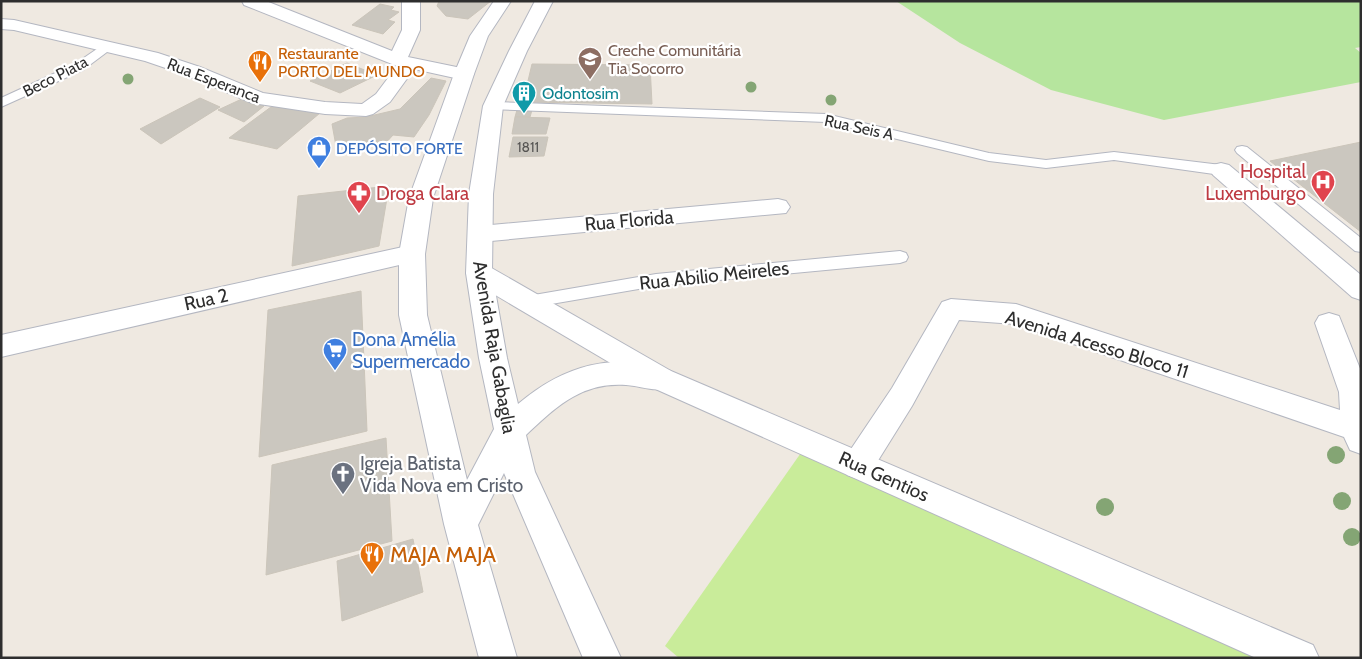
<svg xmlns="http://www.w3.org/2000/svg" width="1362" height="659" viewBox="0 0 1362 659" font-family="Cabin,sans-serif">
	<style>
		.green { fill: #b6e59e }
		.pitch { fill: #c9ec9a }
		.building { fill: #cbc7bf; stroke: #cbc5ba }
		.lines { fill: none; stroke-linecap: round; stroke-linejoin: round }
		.service-casing { stroke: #b4b7c1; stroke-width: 2 }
		.minor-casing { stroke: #b4b7c1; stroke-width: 2 }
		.tertiary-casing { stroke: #b4b7c1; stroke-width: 2 }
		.secondary-casing { stroke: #b4b7c1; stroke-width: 2 }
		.service { fill: #fff; fill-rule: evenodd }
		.minor { fill: #fff; fill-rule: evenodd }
		.tertiary { fill: #fff; fill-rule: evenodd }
		.secondary { fill: #fff; fill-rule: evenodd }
		.tree { fill: #84a574 }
		.labels { text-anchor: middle; stroke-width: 4.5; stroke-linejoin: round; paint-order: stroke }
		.far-number-label { font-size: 14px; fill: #555452 }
		.far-education-label { font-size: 16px; fill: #785e54; stroke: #fff; text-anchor: start }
		.far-food-label { font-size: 16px; fill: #c56008; stroke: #fff; text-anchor: start }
		.far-street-label { font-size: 16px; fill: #2e2e2e; stroke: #fff }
		.far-culture-label { font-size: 16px; fill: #0d838f; stroke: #fff; text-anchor: start }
		.far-shop-label { font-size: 16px; fill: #366cbe; stroke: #fff; text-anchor: start }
		.health-label { font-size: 19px; fill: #be3a42; stroke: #fff; text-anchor: end }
		.street-label { font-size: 19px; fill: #2e2e2e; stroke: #fff }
		.shop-label { font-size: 19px; fill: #366cbe; stroke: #fff; text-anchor: start }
		.worship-label { font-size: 19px; fill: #5b616d; stroke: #fff; text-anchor: start }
		.near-food-label { font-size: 22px; fill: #c56008; stroke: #fff; text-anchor: start }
	</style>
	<rect width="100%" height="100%" fill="#efe9e1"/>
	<polygon class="green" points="896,1 1361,1 1361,47 1355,48 1361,53 1361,82 1164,120 1051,90 960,43"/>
	<polygon class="pitch" points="810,440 1262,658 679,658 665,646"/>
	<g class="building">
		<polygon points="439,1 491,1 468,19 446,16 437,6"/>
		<polygon points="380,4 394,7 391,10 399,12 388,20 395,22 383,34 352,25"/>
		<polygon points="347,63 377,75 340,93 310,81"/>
		<polygon points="532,64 650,65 652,104 523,102"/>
		<polygon points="431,78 446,81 429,115 414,137 393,135 384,145 336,146 332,124 347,118 366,117 400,109"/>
		<polygon points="246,97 264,106 244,122 218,110"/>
		<polygon points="200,98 220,107 161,144 140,129"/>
		<polygon points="275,104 320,113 277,149 229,138"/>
		<polygon points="517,110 532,110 530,117 515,117"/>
		<polygon points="515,117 550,118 546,134 512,134"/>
		<polygon points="513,137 548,137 544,156 509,157"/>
		<polygon points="1361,142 1361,232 1270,161"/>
		<polygon points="389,186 379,246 292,266 298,196"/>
		<polygon points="361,291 367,431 259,457 268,310"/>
		<polygon points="386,438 392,541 266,575 272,465"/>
		<polygon points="413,539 423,592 342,621 337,561"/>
	</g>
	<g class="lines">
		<defs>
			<g id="service">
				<polygon points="107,42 113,46 111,49 83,70 1,107 1,98 75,64"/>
				<polygon points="493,102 826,114 989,153 1046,160 1114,152 1221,165 1226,167 1228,170 1226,173 1221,175 1114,160 1046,168 989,161 826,122 488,109 486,106 488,103"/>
				<polygon points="1242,146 1247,147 1361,238 1361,252 1355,251 1237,153 1235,150 1237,147"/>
				<polygon points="900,251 906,253 908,257 906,261 900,263 656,286 528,308 522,306 520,302 522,298 528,296 656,274"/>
			</g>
			<g id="minor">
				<polygon points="242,1 266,1 392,51 402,30 402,1 420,1 420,30 408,57 471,70 474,74 471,78 464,80 414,69 390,102 373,114 366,116 325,114 252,103 186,75 145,61 14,30 1,29 1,19 14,20 158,53 200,67 263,93 325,102 362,104 376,94 397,66 244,5"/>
				<polygon points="1221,163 1229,165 1361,275 1361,300 1352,297 1213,175 1210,170 1213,165"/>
				<polygon points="778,199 786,201 790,207 786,213 480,242 471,240 468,234 471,228 480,226"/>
				<polygon points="412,245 421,248 425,254 421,260 1,357 1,335"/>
				<polygon points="951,299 1016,304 1340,410 1339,392 1315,323 1319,316 1329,313 1339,316 1361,371 1361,454 1350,450 1344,437 1015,324 959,320 912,406 869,475 858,479 847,475 842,465 847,455 892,388 942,302"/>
			</g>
			<polygon id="tertiary" points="479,264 488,266 671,371 1313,645 1319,658 1256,658 651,387 470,280 466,273 470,266"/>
			<path id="secondary" d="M 494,1 L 511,1 L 488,36 L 474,74 L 433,198 L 425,254 L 427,315 L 467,480 L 494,429 L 479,358 L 466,273 L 469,194 L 483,106 L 509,51 L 535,1 L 553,1 L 527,51 L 503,106 L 493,194 L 492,273 L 507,358 L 518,404 C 564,365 613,351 671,371 L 676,379 L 671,387 C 655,393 642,386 626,385 C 581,382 556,407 526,435 L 535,472 L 621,658 L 583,658 L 504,473 L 478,525 L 517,658 L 479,658 L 444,524 L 399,315 L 399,254 L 409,198 L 454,74 L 470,36 Z"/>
		</defs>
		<use href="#service" class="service-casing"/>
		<use href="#minor" class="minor-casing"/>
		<use href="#tertiary" class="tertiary-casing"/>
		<use href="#secondary" class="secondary-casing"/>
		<use href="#service" class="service"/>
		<use href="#minor" class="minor"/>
		<use href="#tertiary" class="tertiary"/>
		<use href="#secondary" class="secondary"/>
	</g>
	<g class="tree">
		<circle cx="128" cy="79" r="5.5"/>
		<circle cx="751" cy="87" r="5.5"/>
		<circle cx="831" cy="100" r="5.5"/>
		<circle cx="1336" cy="455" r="9"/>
		<circle cx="1342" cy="501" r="9"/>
		<circle cx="1105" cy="507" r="9"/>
		<circle cx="1352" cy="537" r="9"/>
	</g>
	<defs>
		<symbol id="school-pin" viewBox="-11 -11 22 30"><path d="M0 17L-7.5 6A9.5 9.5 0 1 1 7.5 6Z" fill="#8d6e63" stroke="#fff"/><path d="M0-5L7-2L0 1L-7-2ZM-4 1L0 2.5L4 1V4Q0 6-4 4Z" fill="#fff"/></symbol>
		<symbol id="restaurant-pin" viewBox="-11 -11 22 30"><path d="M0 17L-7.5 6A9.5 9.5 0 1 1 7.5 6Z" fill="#e8710a" stroke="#fff"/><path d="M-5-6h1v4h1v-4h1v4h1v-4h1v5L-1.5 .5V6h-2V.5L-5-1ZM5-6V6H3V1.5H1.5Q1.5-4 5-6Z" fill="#fff"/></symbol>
		<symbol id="building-pin" viewBox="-11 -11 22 30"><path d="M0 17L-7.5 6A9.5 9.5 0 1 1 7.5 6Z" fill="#0f9aa8" stroke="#fff"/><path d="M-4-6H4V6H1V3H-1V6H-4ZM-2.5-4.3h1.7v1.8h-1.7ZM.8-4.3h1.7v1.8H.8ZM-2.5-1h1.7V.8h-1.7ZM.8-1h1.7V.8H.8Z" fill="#fff"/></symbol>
		<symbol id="shop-pin" viewBox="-11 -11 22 30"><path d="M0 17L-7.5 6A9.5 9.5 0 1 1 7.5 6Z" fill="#3f7fe0" stroke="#fff"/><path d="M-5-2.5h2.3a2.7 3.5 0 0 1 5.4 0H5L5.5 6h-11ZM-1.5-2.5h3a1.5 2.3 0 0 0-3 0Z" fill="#fff"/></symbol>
		<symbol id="hospital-pin" viewBox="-11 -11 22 30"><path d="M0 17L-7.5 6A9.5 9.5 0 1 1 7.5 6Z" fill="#e0444e" stroke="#fff"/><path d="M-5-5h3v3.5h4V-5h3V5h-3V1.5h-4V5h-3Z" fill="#fff"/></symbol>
		<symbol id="pharmacy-pin" viewBox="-11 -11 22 30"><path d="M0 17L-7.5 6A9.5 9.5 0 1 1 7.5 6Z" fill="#e0444e" stroke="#fff"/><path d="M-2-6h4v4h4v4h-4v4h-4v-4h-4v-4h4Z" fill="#fff"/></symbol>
		<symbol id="supermarket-pin" viewBox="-11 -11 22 30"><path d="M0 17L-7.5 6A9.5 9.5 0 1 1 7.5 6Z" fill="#3f7fe0" stroke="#fff"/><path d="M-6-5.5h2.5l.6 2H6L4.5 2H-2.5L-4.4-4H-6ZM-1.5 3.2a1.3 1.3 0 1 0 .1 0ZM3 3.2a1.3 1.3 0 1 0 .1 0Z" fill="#fff"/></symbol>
		<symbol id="church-pin" viewBox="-11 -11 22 30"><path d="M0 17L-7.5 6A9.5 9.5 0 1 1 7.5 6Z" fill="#6b7280" stroke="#fff"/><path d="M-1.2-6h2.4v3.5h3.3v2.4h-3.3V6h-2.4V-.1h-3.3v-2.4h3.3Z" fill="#fff"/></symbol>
	</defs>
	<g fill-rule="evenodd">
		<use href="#school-pin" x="576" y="45" width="28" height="38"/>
		<use href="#restaurant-pin" x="246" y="48" width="28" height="38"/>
		<use href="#building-pin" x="510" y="79" width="28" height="38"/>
		<use href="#shop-pin" x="305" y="134" width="28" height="38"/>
		<use href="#hospital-pin" x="1309" y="168" width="28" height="38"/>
		<use href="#pharmacy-pin" x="345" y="179" width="28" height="38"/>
		<use href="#supermarket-pin" x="321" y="336" width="28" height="38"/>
		<use href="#church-pin" x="329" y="460" width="28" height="38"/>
		<use href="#restaurant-pin" x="358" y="540" width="28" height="38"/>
	</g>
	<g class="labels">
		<g class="far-number-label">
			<text x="528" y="152">1811</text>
		</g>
		<g class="far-education-label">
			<text x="608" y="56">Creche Comunitária<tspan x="608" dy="18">Tia Socorro</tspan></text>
		</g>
		<g class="far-food-label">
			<text x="278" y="59">Restaurante<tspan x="278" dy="18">PORTO DEL MUNDO</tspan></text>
		</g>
		<g class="far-street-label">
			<text transform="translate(55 76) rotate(-27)" y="6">Beco Piata</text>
			<text transform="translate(214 80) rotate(21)" y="6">Rua Esperanca</text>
			<text transform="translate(859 127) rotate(12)" y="6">Rua Seis A</text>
		</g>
		<g class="far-culture-label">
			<text x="542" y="99">Odontosim</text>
		</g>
		<g class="far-shop-label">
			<text x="336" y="154">DEPÓSITO FORTE</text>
		</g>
		<g class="health-label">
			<text x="1306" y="178">Hospital<tspan x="1306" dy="22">Luxemburgo</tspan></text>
			<text x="376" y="200" text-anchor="start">Droga Clara</text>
		</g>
		<g class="street-label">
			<text transform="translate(629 220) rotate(-5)" y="7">Rua Florida</text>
			<text transform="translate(714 275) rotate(-6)" y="7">Rua Abilio Meireles</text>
			<text transform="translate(206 299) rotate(-12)" y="7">Rua 2</text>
			<text transform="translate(1097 344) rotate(17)" y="7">Avenida Acesso Bloco 11</text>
			<text transform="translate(495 347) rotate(80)" y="7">Avenida Raja Gabaglia</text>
			<text transform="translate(884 476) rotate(24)" y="7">Rua Gentios</text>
		</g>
		<g class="shop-label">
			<text x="352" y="346">Dona Amélia<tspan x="352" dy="22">Supermercado</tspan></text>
		</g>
		<g class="worship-label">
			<text x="360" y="470">Igreja Batista<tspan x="360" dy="22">Vida Nova em Cristo</tspan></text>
		</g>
		<g class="near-food-label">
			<text x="390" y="562">MAJA MAJA</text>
		</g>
	</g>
	<rect width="1362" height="659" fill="none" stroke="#2e2e2e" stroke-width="5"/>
</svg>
